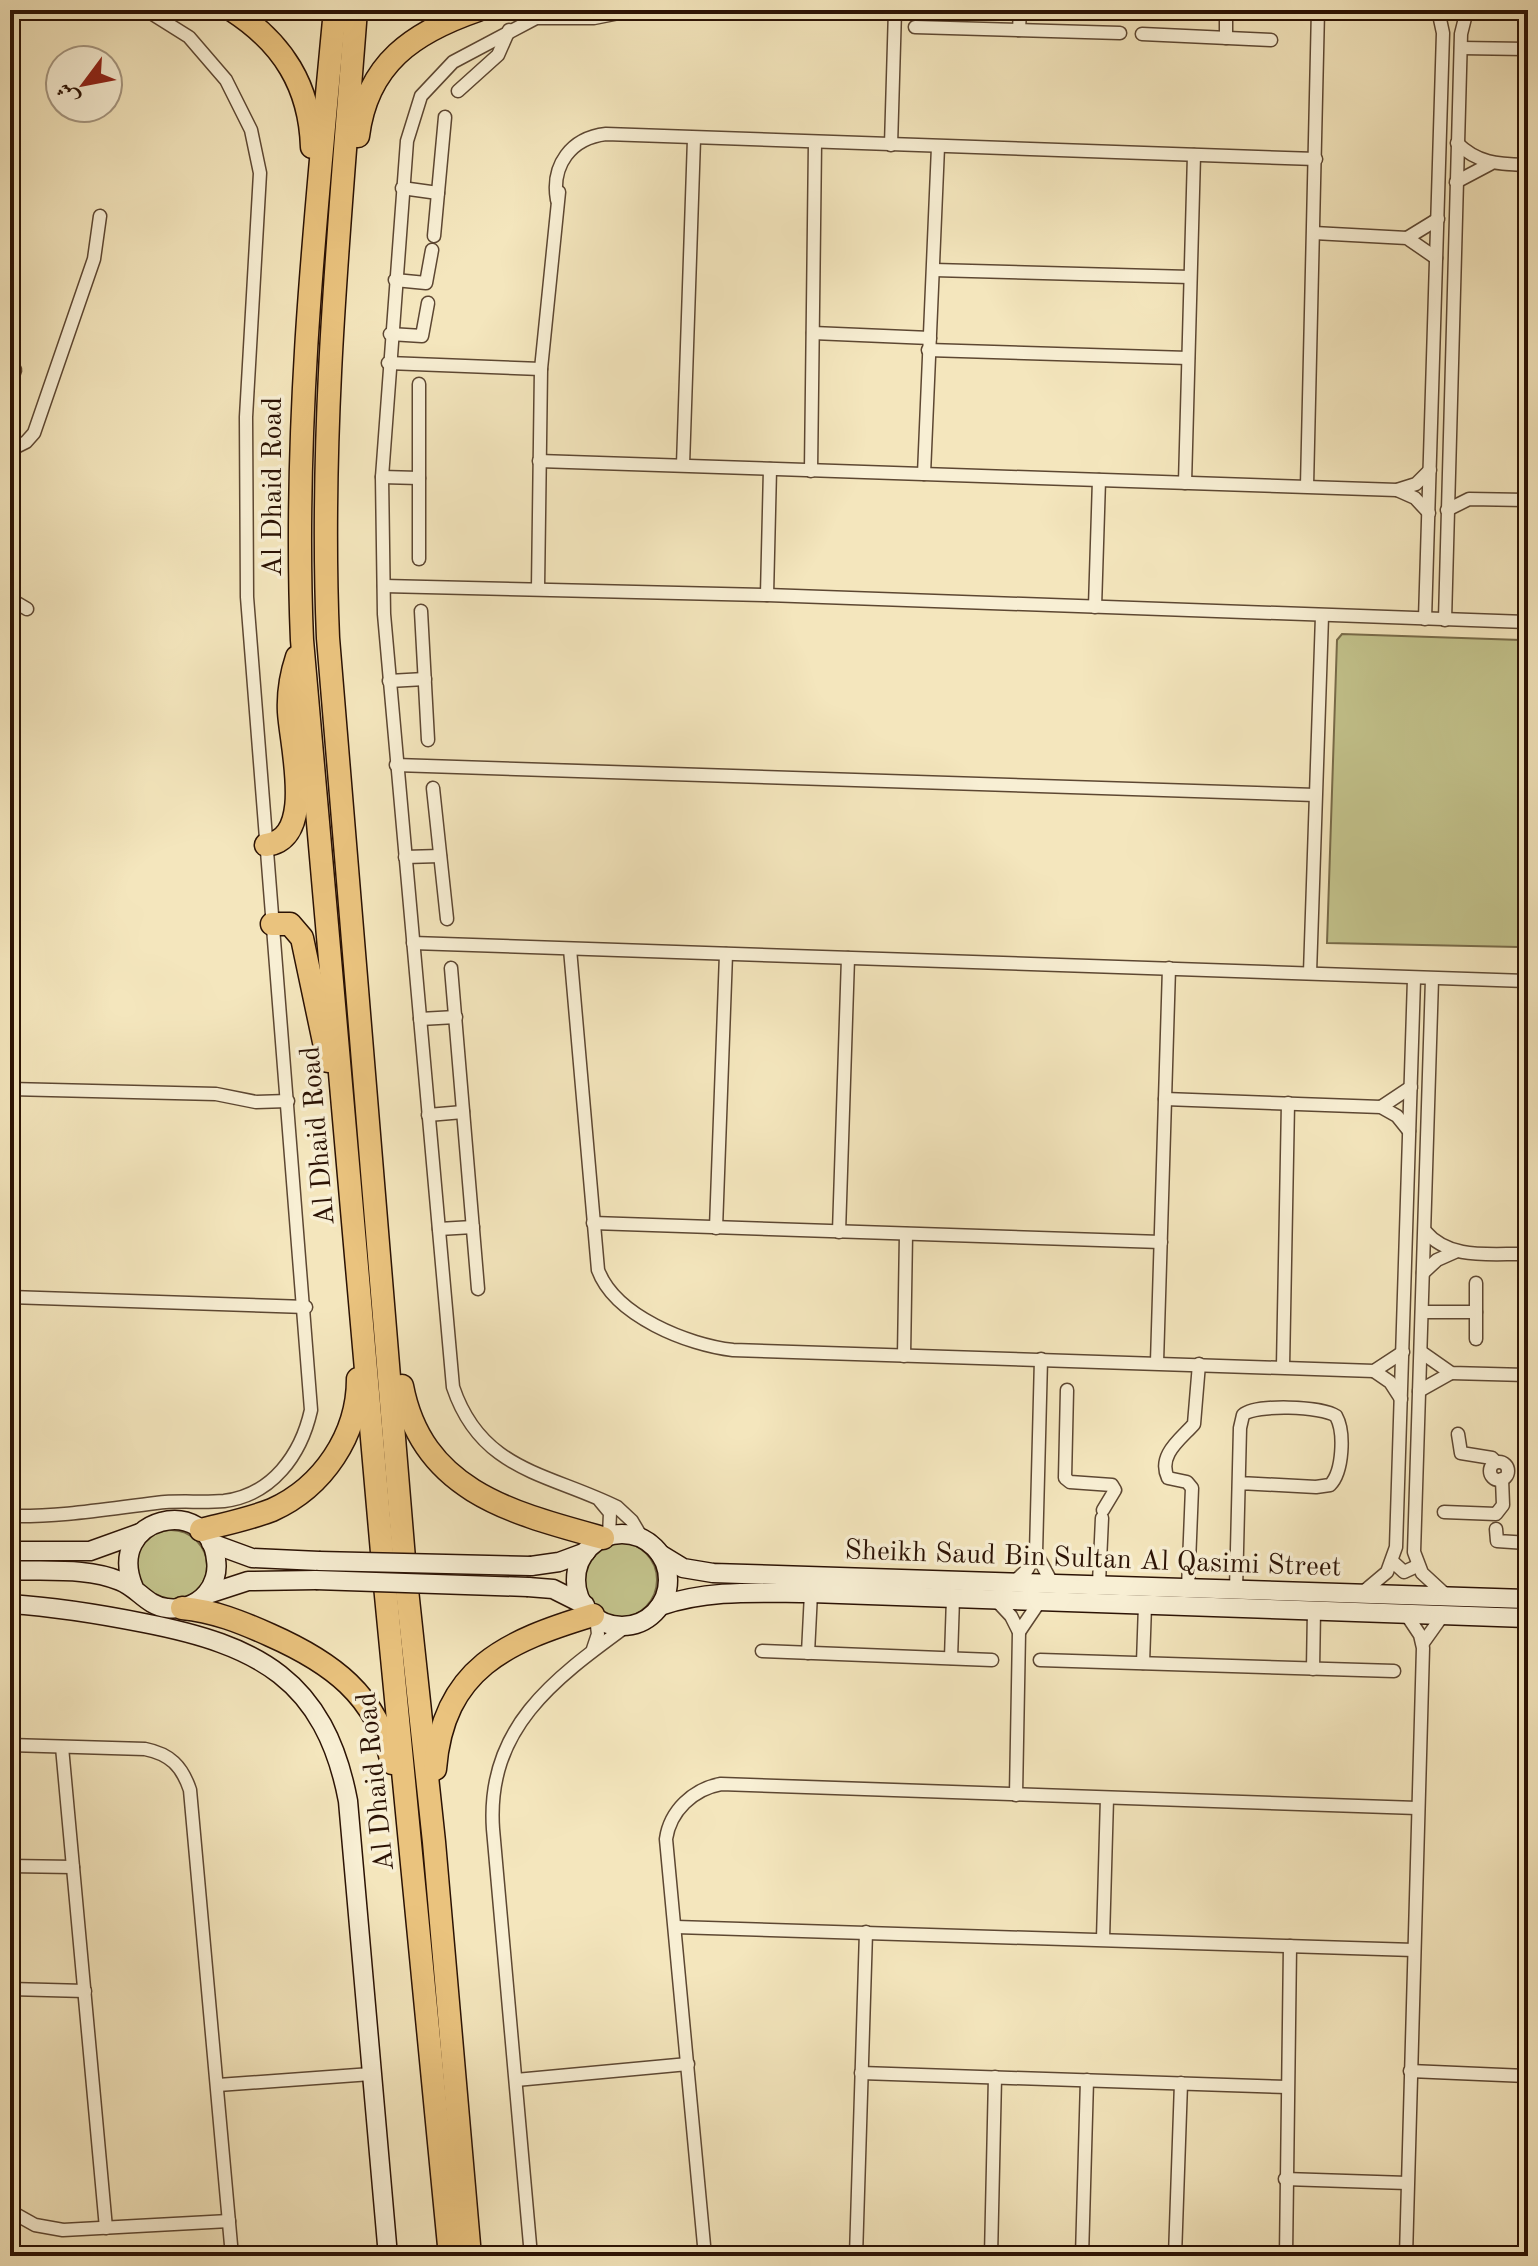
<svg xmlns="http://www.w3.org/2000/svg" width="1538" height="2266" viewBox="0 0 1538 2266" font-family="'Old Standard TT',Amiri,serif">
	<style>
		.green { fill: #c3c38c; stroke: #776a48; stroke-width: 2 }
		.lines { fill: none; stroke-linecap: round; stroke-linejoin: round }
		.street-casing { stroke: #5d4732; stroke-width: 15 }
		.secondary-casing { stroke: #2b1204; stroke-width: 21 }
		.highway-casing { stroke: #2b1204; stroke-width: 25 }
		.street { stroke: #f8efd4; stroke-width: 12 }
		.secondary { stroke: #f8efd4; stroke-width: 18 }
		.highway { stroke: #eac37e; stroke-width: 22 }
		.secondary-bridge-casing { stroke: #2b1204; stroke-width: 21; stroke-linecap: butt }
		.secondary-bridge { stroke: #f8efd4; stroke-width: 18 }
		.labels { text-anchor: middle; stroke-width: 7; stroke-linejoin: round; paint-order: stroke }
		.street-label { font-size: 28px; fill: #2b1204; stroke: #f8efd4 }
	</style>
	<rect width="100%" height="100%" fill="#f4e6bd"/>
	<filter id="stains"><feTurbulence type="fractalNoise" baseFrequency=".0025" numOctaves="4"/><feColorMatrix values="0 0 0 0 .2 0 0 0 0 .09 0 0 0 0 .02 0 0 0 .5 -.17"/></filter>
	<radialGradient id="worn" r=".72"><stop offset=".6" stop-color="#630" stop-opacity="0"/><stop offset="1" stop-color="#630" stop-opacity=".3"/></radialGradient>
	<g class="green">
		<polygon points="1342,634 1521,640 1526,645 1518,947 1327,943 1337,640"/>
		<circle cx="171" cy="1566" r="36"/>
		<circle cx="619" cy="1580" r="38"/>
	</g>
	<g class="lines">
		<defs>
			<g id="street">
				<path d="M 634,10 L 594,18 L 536,18 L 453,62 L 421,96 L 407,141 L 382,477 L 384,614 L 453,1387 C 481,1471 548,1473 617,1507 L 632,1521 L 642,1538"/>
				<polyline points="10,17 16,10"/>
				<polyline points="915,27 1120,33"/>
				<polyline points="1019,30 1020,10"/>
				<polyline points="1142,34 1271,40"/>
				<polyline points="1226,38 1226,10"/>
				<polyline points="1461,48 1528,49"/>
				<polyline points="458,91 498,55 509,30"/>
				<path d="M 1457,143 C 1478,164 1499,164 1528,165"/>
				<polyline points="891,145 895,10"/>
				<polyline points="1456,182 1490,164"/>
				<polyline points="402,188 438,193"/>
				<path d="M 557,200 C 551,165 571,138 606,134 L 1316,159"/>
				<polyline points="1314,233 1407,238 1436,258"/>
				<polyline points="434,236 445,117"/>
				<polyline points="1407,238 1438,219"/>
				<polyline points="934,270 1190,277"/>
				<polyline points="395,280 426,283 432,250"/>
				<polyline points="813,333 930,338"/>
				<polyline points="390,334 422,336 428,303"/>
				<polyline points="928,350 1188,358"/>
				<polyline points="388,363 541,369"/>
				<polyline points="10,369 15,370 10,385"/>
				<polyline points="10,450 26,442 34,433 94,259 100,216"/>
				<polyline points="539,461 1397,490 1416,484 1430,470"/>
				<polyline points="683,465 694,139"/>
				<polyline points="811,471 815,143"/>
				<polyline points="924,474 938,147"/>
				<polyline points="382,477 419,478"/>
				<polyline points="1185,483 1194,155"/>
				<polyline points="1307,486 1318,10"/>
				<polyline points="1397,490 1415,498 1429,513"/>
				<polyline points="1447,510 1469,499 1528,500"/>
				<polyline points="419,559 419,384"/>
				<polyline points="384,586 767,595 1528,622"/>
				<polyline points="538,588 541,369 559,192"/>
				<polyline points="767,595 770,469"/>
				<polyline points="10,599 27,609"/>
				<polyline points="1095,607 1099,480"/>
				<polyline points="421,611 428,740"/>
				<polyline points="1425,619 1443,33 1438,10"/>
				<polyline points="1445,620 1461,34 1467,10"/>
				<polyline points="389,681 425,679"/>
				<polyline points="396,765 1315,795"/>
				<polyline points="433,788 447,919"/>
				<polyline points="405,857 440,856"/>
				<polyline points="413,943 1528,981"/>
				<path d="M 570,949 L 598,1270 C 615,1316 688,1345 733,1350 L 1374,1371 L 1403,1352"/>
				<polyline points="451,968 478,1289"/>
				<polyline points="1310,973 1322,616"/>
				<polyline points="1432,979 1414,1552 1422,1573 1448,1597"/>
				<polyline points="420,1019 456,1017"/>
				<polyline points="10,1089 216,1094 256,1102 288,1101"/>
				<polyline points="1165,1099 1381,1107 1397,1116 1409,1131"/>
				<polyline points="1381,1107 1411,1087"/>
				<polyline points="428,1115 463,1112"/>
				<polyline points="593,1223 1161,1242"/>
				<polyline points="716,1228 726,954"/>
				<polyline points="439,1229 473,1227"/>
				<path d="M 1425,1231 C 1450,1261 1492,1253 1528,1254"/>
				<polyline points="839,1232 848,958"/>
				<polyline points="1423,1273 1437,1260 1455,1252"/>
				<polyline points="1476,1283 1476,1339"/>
				<polyline points="10,1297 306,1307"/>
				<polyline points="1422,1312 1476,1312"/>
				<polyline points="1421,1352 1451,1373 1528,1375"/>
				<polyline points="904,1356 906,1234"/>
				<polyline points="1157,1362 1169,968"/>
				<polyline points="1283,1367 1288,1103"/>
				<polyline points="1374,1371 1390,1382 1401,1399"/>
				<polyline points="1067,1390 1065,1478 1070,1482 1112,1485 1115,1490 1103,1510"/>
				<polyline points="1419,1391 1451,1373"/>
				<polyline points="1458,1434 1461,1453 1492,1458 1496,1462"/>
				<circle cx="1499" cy="1471" r="9"/>
				<polyline points="600,1501 610,1513 609,1536"/>
				<polyline points="1444,1512 1496,1514 1503,1505 1502,1479"/>
				<path d="M 10,1516 C 61,1517 106,1509 156,1503 C 179,1500 201,1503 224,1501 C 272,1495 301,1455 311,1410 L 247,597 L 246,417 L 260,173 L 251,130 L 226,80 L 189,37 L 146,10"/>
				<polyline points="1496,1529 1497,1541 1528,1543"/>
				<polyline points="1036,1553 1052,1583"/>
				<polyline points="1393,1562 1404,1572 1417,1566"/>
				<polyline points="1013,1583 1027,1570 1036,1553 1041,1359"/>
				<polyline points="1099,1583 1102,1518"/>
				<path d="M 1188,1588 L 1192,1488 L 1187,1482 L 1168,1478 C 1157,1455 1181,1439 1194,1424 L 1199,1364"/>
				<path d="M 1236,1590 L 1240,1428 L 1243,1415 C 1255,1404 1322,1406 1336,1416 C 1345,1432 1343,1472 1330,1485 L 1316,1487 L 1239,1483"/>
				<polyline points="1362,1593 1387,1572 1396,1547 1414,979"/>
				<polyline points="996,1600 1011,1616 1019,1632 1016,1795"/>
				<polyline points="1019,1632 1040,1601"/>
				<polyline points="1423,1643 1443,1615"/>
				<polyline points="593,1649 598,1634 596,1617"/>
				<polyline points="762,1651 992,1660"/>
				<polyline points="808,1653 811,1593"/>
				<polyline points="951,1658 953,1598"/>
				<polyline points="1040,1660 1394,1671"/>
				<polyline points="1143,1663 1145,1605"/>
				<polyline points="1313,1669 1314,1610"/>
				<path d="M 10,1745 L 145,1749 C 170,1754 182,1766 190,1790 L 232,2256"/>
				<polyline points="62,1747 106,2228"/>
				<polyline points="10,1866 73,1867"/>
				<polyline points="676,1927 1414,1950"/>
				<polyline points="1103,1939 1107,1798"/>
				<polyline points="10,1989 85,1991"/>
				<polyline points="1410,2071 1528,2076"/>
				<polyline points="861,2073 1287,2087"/>
				<polyline points="516,2080 688,2064"/>
				<polyline points="218,2085 371,2074"/>
				<polyline points="1285,2179 1407,2183"/>
				<polyline points="10,2211 35,2225 63,2230 229,2221"/>
				<path d="M 531,2256 L 493,1829 C 486,1728 554,1679 628,1625"/>
				<path d="M 705,2256 L 666,1839 C 670,1811 693,1789 721,1784 L 1417,1808"/>
				<polyline points="856,2256 866,1932"/>
				<polyline points="991,2256 995,2077"/>
				<polyline points="1082,2256 1087,2080"/>
				<polyline points="1175,2256 1181,2083"/>
				<polyline points="1286,2256 1290,1946"/>
				<polyline points="1406,2256 1423,1648 1420,1635 1406,1614"/>
			</g>
			<g id="secondary">
				<circle cx="622" cy="1580" r="46"/>
				<polyline points="211,1543 252,1558 319,1561"/>
				<polyline points="10,1551 90,1551 140,1533"/>
				<polyline points="660,1554 683,1568 713,1573 1528,1599"/>
				<polyline points="531,1566 559,1562 586,1552"/>
				<path d="M 10,1570 C 46,1572 86,1567 120,1581 C 138,1588 147,1606 167,1608 C 181,1610 196,1605 206,1594 C 214,1585 218,1572 216,1560 C 210,1493 103,1516 134,1588"/>
				<polyline points="528,1587 553,1589 585,1605"/>
				<polyline points="205,1595 248,1581 316,1580"/>
				<path d="M 10,1604 C 56,1607 99,1614 144,1623 C 257,1645 325,1679 348,1801 L 388,2256"/>
				<path d="M 660,1606 C 710,1589 759,1593 811,1593 L 1528,1618"/>
			</g>
			<g id="highway">
				<path d="M 232,10 C 283,43 310,86 312,147"/>
				<path d="M 335,10 C 315,221 293,429 302,640 L 384,1575 L 450,2256"/>
				<path d="M 356,10 C 340,220 319,427 328,638 L 405,1571 L 434,1842 L 470,2256"/>
				<path d="M 358,136 C 367,63 414,32 478,10"/>
				<path d="M 266,845 C 316,839 291,747 289,712 C 288,693 291,675 297,657"/>
				<polyline points="272,924 290,924 302,938 328,1061"/>
				<path d="M 402,1386 C 422,1491 512,1513 603,1538"/>
				<path d="M 201,1530 C 224,1524 249,1519 272,1510 C 323,1487 358,1435 358,1379"/>
				<path d="M 182,1608 C 214,1611 241,1622 270,1635 C 331,1662 377,1695 392,1763"/>
				<path d="M 435,1769 C 443,1668 507,1641 593,1615"/>
			</g>
		</defs>
		<use href="#street" class="street-casing"/>
		<use href="#secondary" class="secondary-casing"/>
		<use href="#highway" class="highway-casing"/>
		<use href="#street" class="street"/>
		<use href="#secondary" class="secondary"/>
		<use href="#highway" class="highway"/>
		<defs>
			<g id="secondary-bridge">
				<polyline points="319,1561 531,1566"/>
				<polyline points="316,1580 528,1587"/>
			</g>
		</defs>
		<use href="#secondary-bridge" class="secondary-bridge-casing"/>
		<use href="#secondary-bridge" class="secondary-bridge"/>
	</g>
	<g class="labels">
		<g class="street-label">
			<text transform="translate(271 487) rotate(-90)" y="10">Al Dhaid Road</text>
			<text transform="translate(316 1136) rotate(-95)" y="10">Al Dhaid Road</text>
			<text transform="translate(1093 1557) rotate(2)" y="10">Sheikh Saud Bin Sultan Al Qasimi Street</text>
			<text transform="translate(374 1782) rotate(-96)" y="10">Al Dhaid Road</text>
		</g>
	</g>
	<rect width="1538" height="2266" fill="none" stroke="#f4e6bd" stroke-width="40"/>
	<rect x="12" y="12" width="1514" height="2242" fill="none" stroke="#2b1204" stroke-width="4"/>
	<rect x="20" y="20" width="1498" height="2226" fill="none" stroke="#2b1204" stroke-width="2"/>
	<g transform="translate(84 84) rotate(238)"><circle r="38" fill="#f8efd4" stroke="#a69781" stroke-width="2"/>
	<path d="M0-6L14 30L0 20L-14 30Z" fill="#8f2418"/>
	<text y="-12" font-size="22" font-weight="bold" text-anchor="middle" fill="#2b1204">ش</text>
	</g>
	<rect width="100%" height="100%" filter="url(#stains)"/>
	<rect width="100%" height="100%" fill="url(#worn)"/>
</svg>
